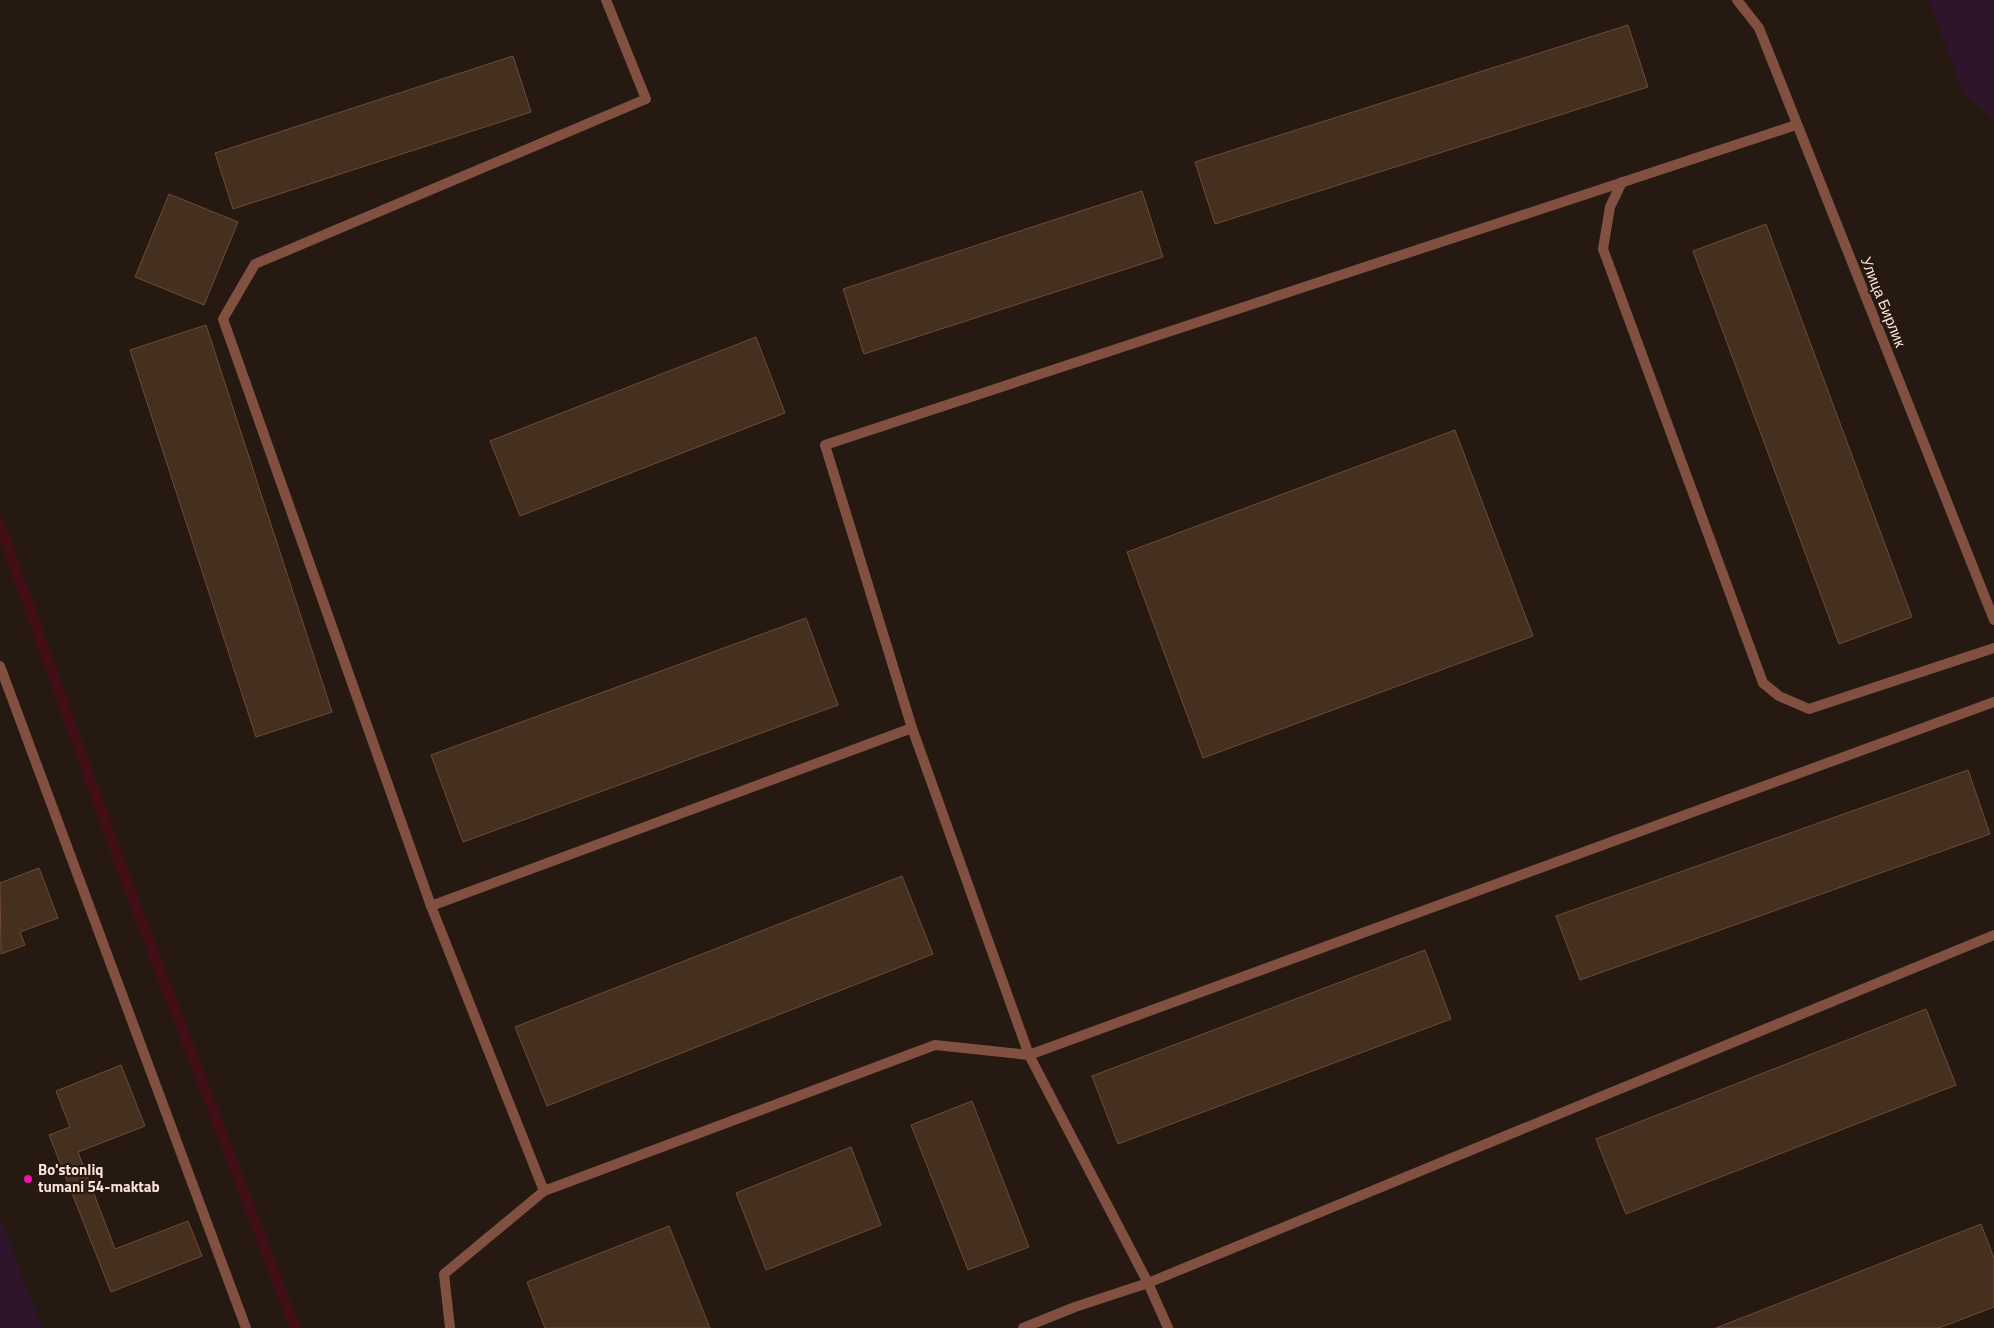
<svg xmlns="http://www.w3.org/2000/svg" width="1994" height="1328" viewBox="0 0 1994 1328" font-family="'Titillium Web',sans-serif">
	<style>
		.green { fill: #2f152b }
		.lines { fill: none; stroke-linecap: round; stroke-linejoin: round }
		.stream { stroke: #420f17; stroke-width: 11 }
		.building { fill: #452f1f; stroke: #704b33 }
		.service { stroke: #815040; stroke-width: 10 }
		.minor { stroke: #815040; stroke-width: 10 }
		.poi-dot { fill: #ed15ac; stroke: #261911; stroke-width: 2 }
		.labels { text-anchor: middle; stroke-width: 4.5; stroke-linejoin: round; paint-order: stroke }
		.street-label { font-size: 15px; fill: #fce4d9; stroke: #261911 }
		.poi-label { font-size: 15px; font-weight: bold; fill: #fce4d9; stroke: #261911; text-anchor: start }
	</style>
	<rect width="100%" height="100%" fill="#261911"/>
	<g class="green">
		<polygon points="1929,0 1994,0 1994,120 1963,92"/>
		<polygon points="0,1216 42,1328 0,1328"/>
	</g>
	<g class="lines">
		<polyline class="stream" points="0,525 122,869 295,1328"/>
	</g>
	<g class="building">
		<polygon points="1628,25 1648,87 1215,224 1195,162"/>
		<polygon points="513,56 531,112 233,209 215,153"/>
		<polygon points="1142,191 1163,257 864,354 843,289"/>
		<polygon points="169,194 238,222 204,305 135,277"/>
		<polygon points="1766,224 1912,617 1839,644 1693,251"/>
		<polygon points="206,325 332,712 256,737 130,350"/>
		<polygon points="756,337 785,413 520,516 490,441"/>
		<polygon points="1455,430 1533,636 1203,758 1127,552"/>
		<polygon points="806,618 838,705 463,842 431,755"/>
		<polygon points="1968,770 1990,834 1580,980 1556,916"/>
		<polygon points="39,868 58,918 20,932 25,945 1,954 0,883"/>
		<polygon points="902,876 933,954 547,1106 515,1027"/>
		<polygon points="1425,950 1451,1019 1118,1144 1092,1076"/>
		<polygon points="1926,1009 1956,1085 1626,1214 1596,1139"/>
		<polygon points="121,1065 145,1126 78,1152 115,1249 188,1221 202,1256 111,1292 49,1135 70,1127 56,1091"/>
		<polygon points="972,1101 1029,1247 968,1270 911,1125"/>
		<polygon points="851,1147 881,1225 766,1270 736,1193"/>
		<polygon points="1981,1224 1994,1258 1994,1307 1939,1328 1716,1328"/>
		<polygon points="669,1226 710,1328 545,1328 527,1282"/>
	</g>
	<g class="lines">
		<g class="service">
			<polyline points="1622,182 1610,207 1603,249 1763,683 1779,696 1809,709 1994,648"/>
			<polyline points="431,906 912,728"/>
			<polyline points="544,1191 935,1045 1029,1055 1994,702"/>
			<polyline points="450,1328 444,1274 544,1191 431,906 223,319 255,264 646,99 606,0"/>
			<polyline points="1168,1328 1148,1283 1029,1055 912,728 825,445 1796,125"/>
		</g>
		<g class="minor">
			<polyline points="1737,0 1759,28 1994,620"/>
			<polyline points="0,666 246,1328"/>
			<polyline points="1023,1328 1075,1307 1148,1283 1994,935"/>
		</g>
	</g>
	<circle class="poi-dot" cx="28" cy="1179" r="5"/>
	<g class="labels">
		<g class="street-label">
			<text transform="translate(1883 302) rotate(68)" y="5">Улица Бирлик</text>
		</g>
		<g class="poi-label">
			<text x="38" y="1175">Bo'stonliq<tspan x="38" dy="17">tumani 54-maktab</tspan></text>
		</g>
	</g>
</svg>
